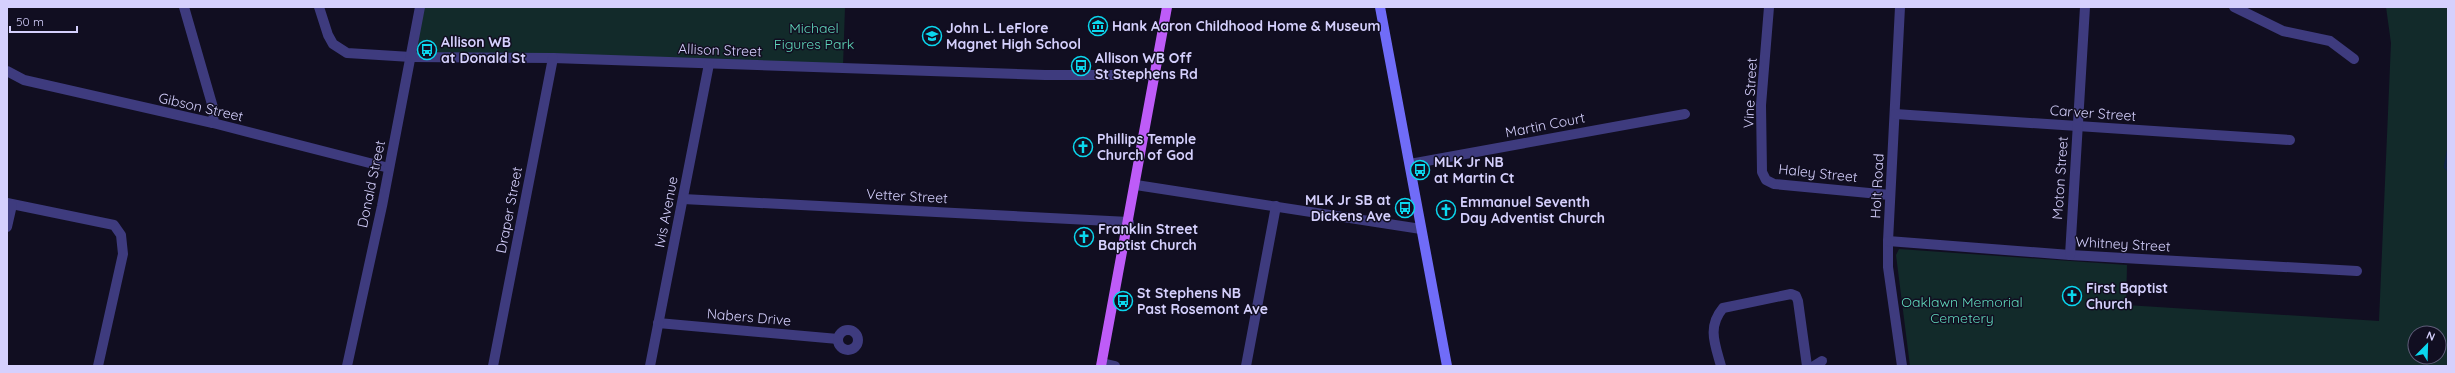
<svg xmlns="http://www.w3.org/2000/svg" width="2455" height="373" viewBox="0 0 2455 373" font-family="Quicksand,sans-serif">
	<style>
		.green { fill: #122a2a; fill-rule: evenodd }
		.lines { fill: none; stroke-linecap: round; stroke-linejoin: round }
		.stream { stroke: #0f2344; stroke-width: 2.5 }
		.minor { stroke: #3e3b7e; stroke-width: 10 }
		.secondary { stroke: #706cf8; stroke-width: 10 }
		.primary { stroke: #be5cf8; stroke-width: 10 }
		.labels { text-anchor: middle; stroke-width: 3; stroke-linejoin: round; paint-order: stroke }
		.poi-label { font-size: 14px; font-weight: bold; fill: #d5d0fd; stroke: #110e21; text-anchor: start }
		.park-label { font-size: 14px; fill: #60d9bb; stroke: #110e21 }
		.street-label { font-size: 14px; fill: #d5d0fd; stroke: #110e21 }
	</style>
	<rect width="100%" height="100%" fill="#110e21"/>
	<g class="green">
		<polygon points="423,7 845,7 843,66 415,54"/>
		<path d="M 2386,7 L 2448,7 L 2448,366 L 1910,366 L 1896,255 L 1899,249 L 2127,265 L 2126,305 L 2379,321 L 2391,43 ZM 2415,333 L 2439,333 L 2439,357 L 2415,357 Z"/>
	</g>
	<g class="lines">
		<polyline class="stream" points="2448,151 2445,167 2448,170"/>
		<g class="minor">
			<polyline points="184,7 214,111 213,123"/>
			<polyline points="319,7 328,35 333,44 347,53 411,57 553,58 1045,75 1156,75"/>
			<polyline points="1769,7 1761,105 1762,172 1766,180 1774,184 1890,195"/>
			<polyline points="1900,7 1888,241 1888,267 1902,366"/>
			<polyline points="2234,7 2283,31 2330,41 2354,59"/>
			<polyline points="7,71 24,80 213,123 389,168"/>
			<polyline points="1895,114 2290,140"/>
			<polyline points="1410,164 1685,114"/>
			<polyline points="1136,185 1421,229"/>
			<polyline points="683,199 1129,222"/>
			<polyline points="7,203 114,225 121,235 123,254 98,366"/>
			<polyline points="7,227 12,205"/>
			<polyline points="1888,241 2070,255 2357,271"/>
			<polyline points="2070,255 2085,7"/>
			<polyline points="658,323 838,339"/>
			<circle cx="848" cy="340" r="10"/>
			<polyline points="1102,363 1115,366"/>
			<polyline points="347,366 382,206 420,7"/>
			<polyline points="493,366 553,58"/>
			<polyline points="650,366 709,64"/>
			<polyline points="1246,366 1276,206"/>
			<path d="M 1721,366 C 1715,344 1707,327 1723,308 L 1791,294 L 1796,296 L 1798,301 L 1807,366"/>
			<polyline points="1814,366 1822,361"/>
		</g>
		<polyline class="secondary" points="1380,7 1447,366"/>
		<polyline class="primary" points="1101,366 1167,7"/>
	</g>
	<defs>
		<symbol id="museum-ring" viewBox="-11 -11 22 22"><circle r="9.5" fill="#110e21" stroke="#0bd7ee" stroke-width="1.5"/><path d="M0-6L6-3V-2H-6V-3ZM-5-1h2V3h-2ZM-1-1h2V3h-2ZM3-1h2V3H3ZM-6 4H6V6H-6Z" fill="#0bd7ee"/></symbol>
		<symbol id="school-ring" viewBox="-11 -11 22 22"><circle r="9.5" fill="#110e21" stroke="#0bd7ee" stroke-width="1.5"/><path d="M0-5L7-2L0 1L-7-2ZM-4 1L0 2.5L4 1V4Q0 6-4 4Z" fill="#0bd7ee"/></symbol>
		<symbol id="bus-ring" viewBox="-11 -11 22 22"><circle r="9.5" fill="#110e21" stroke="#0bd7ee" stroke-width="1.5"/><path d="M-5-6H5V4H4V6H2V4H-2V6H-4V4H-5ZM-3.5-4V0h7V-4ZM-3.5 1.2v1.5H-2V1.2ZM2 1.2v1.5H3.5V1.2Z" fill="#0bd7ee"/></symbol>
		<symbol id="church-ring" viewBox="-11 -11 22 22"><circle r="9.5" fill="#110e21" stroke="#0bd7ee" stroke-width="1.5"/><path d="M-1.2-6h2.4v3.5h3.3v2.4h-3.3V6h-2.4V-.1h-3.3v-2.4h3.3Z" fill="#0bd7ee"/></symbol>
	</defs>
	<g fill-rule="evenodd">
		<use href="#museum-ring" x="1087" y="15" width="22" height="22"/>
		<use href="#school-ring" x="921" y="25" width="22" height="22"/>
		<use href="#bus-ring" x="416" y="39" width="22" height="22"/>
		<use href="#bus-ring" x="1070" y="55" width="22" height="22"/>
		<use href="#church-ring" x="1072" y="136" width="22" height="22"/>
		<use href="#bus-ring" x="1409" y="159" width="22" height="22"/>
		<use href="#bus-ring" x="1394" y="197" width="22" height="22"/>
		<use href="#church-ring" x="1435" y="199" width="22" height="22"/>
		<use href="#church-ring" x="1073" y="226" width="22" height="22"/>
		<use href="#church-ring" x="2061" y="285" width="22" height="22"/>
		<use href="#bus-ring" x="1112" y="290" width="22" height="22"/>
	</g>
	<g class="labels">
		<g class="poi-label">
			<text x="1112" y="31">Hank Aaron Childhood Home &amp; Museum</text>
			<text x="946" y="33">John L. LeFlore<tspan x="946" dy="16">Magnet High School</tspan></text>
			<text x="441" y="47">Allison WB<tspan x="441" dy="16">at Donald St</tspan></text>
			<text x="1095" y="63">Allison WB Off<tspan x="1095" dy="16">St Stephens Rd</tspan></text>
			<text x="1097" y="144">Phillips Temple<tspan x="1097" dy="16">Church of God</tspan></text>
			<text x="1434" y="167">MLK Jr NB<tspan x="1434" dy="16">at Martin Ct</tspan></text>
			<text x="1391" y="205" text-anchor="end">MLK Jr SB at<tspan x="1391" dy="16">Dickens Ave</tspan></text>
			<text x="1460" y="207">Emmanuel Seventh<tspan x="1460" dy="16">Day Adventist Church</tspan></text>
			<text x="1098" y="234">Franklin Street<tspan x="1098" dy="16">Baptist Church</tspan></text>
			<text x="2086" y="293">First Baptist<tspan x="2086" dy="16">Church</tspan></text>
			<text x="1137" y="298">St Stephens NB<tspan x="1137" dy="16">Past Rosemont Ave</tspan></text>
		</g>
		<g class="park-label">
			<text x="814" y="33">Michael<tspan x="814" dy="16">Figures Park</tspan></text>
			<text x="1962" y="307">Oaklawn Memorial<tspan x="1962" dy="16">Cemetery</tspan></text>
		</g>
		<g class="street-label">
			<text transform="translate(720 50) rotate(2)" y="5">Allison Street</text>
			<text transform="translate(1750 93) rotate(-87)" y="5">Vine Street</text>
			<text transform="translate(201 107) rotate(13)" y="5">Gibson Street</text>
			<text transform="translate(2093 113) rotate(4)" y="5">Carver Street</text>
			<text transform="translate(1545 125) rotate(-11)" y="5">Martin Court</text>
			<text transform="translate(1818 173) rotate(6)" y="5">Haley Street</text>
			<text transform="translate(2060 178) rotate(-86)" y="5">Moton Street</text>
			<text transform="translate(371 184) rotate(-78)" y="5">Donald Street</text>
			<text transform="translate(1877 186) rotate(-87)" y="5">Holt Road</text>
			<text transform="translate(907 196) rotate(3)" y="5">Vetter Street</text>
			<text transform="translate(509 210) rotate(-79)" y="5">Draper Street</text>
			<text transform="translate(666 212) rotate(-79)" y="5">Ivis Avenue</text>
			<text transform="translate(2123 244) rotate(3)" y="5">Whitney Street</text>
			<text transform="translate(749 317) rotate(5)" y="5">Nabers Drive</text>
		</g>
	</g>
	<rect width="2455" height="373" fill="none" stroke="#d5d0fd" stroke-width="16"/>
	<g transform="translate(2427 345) rotate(23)"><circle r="19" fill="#110e21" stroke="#5f5c79"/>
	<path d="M0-3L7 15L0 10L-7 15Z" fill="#0bd7ee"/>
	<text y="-6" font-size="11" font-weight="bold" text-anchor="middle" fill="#d5d0fd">N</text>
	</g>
	<path d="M10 26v6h67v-6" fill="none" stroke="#d5d0fd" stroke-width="2"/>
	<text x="16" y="26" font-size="12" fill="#d5d0fd" stroke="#110e21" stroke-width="3" paint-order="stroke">50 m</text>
</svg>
